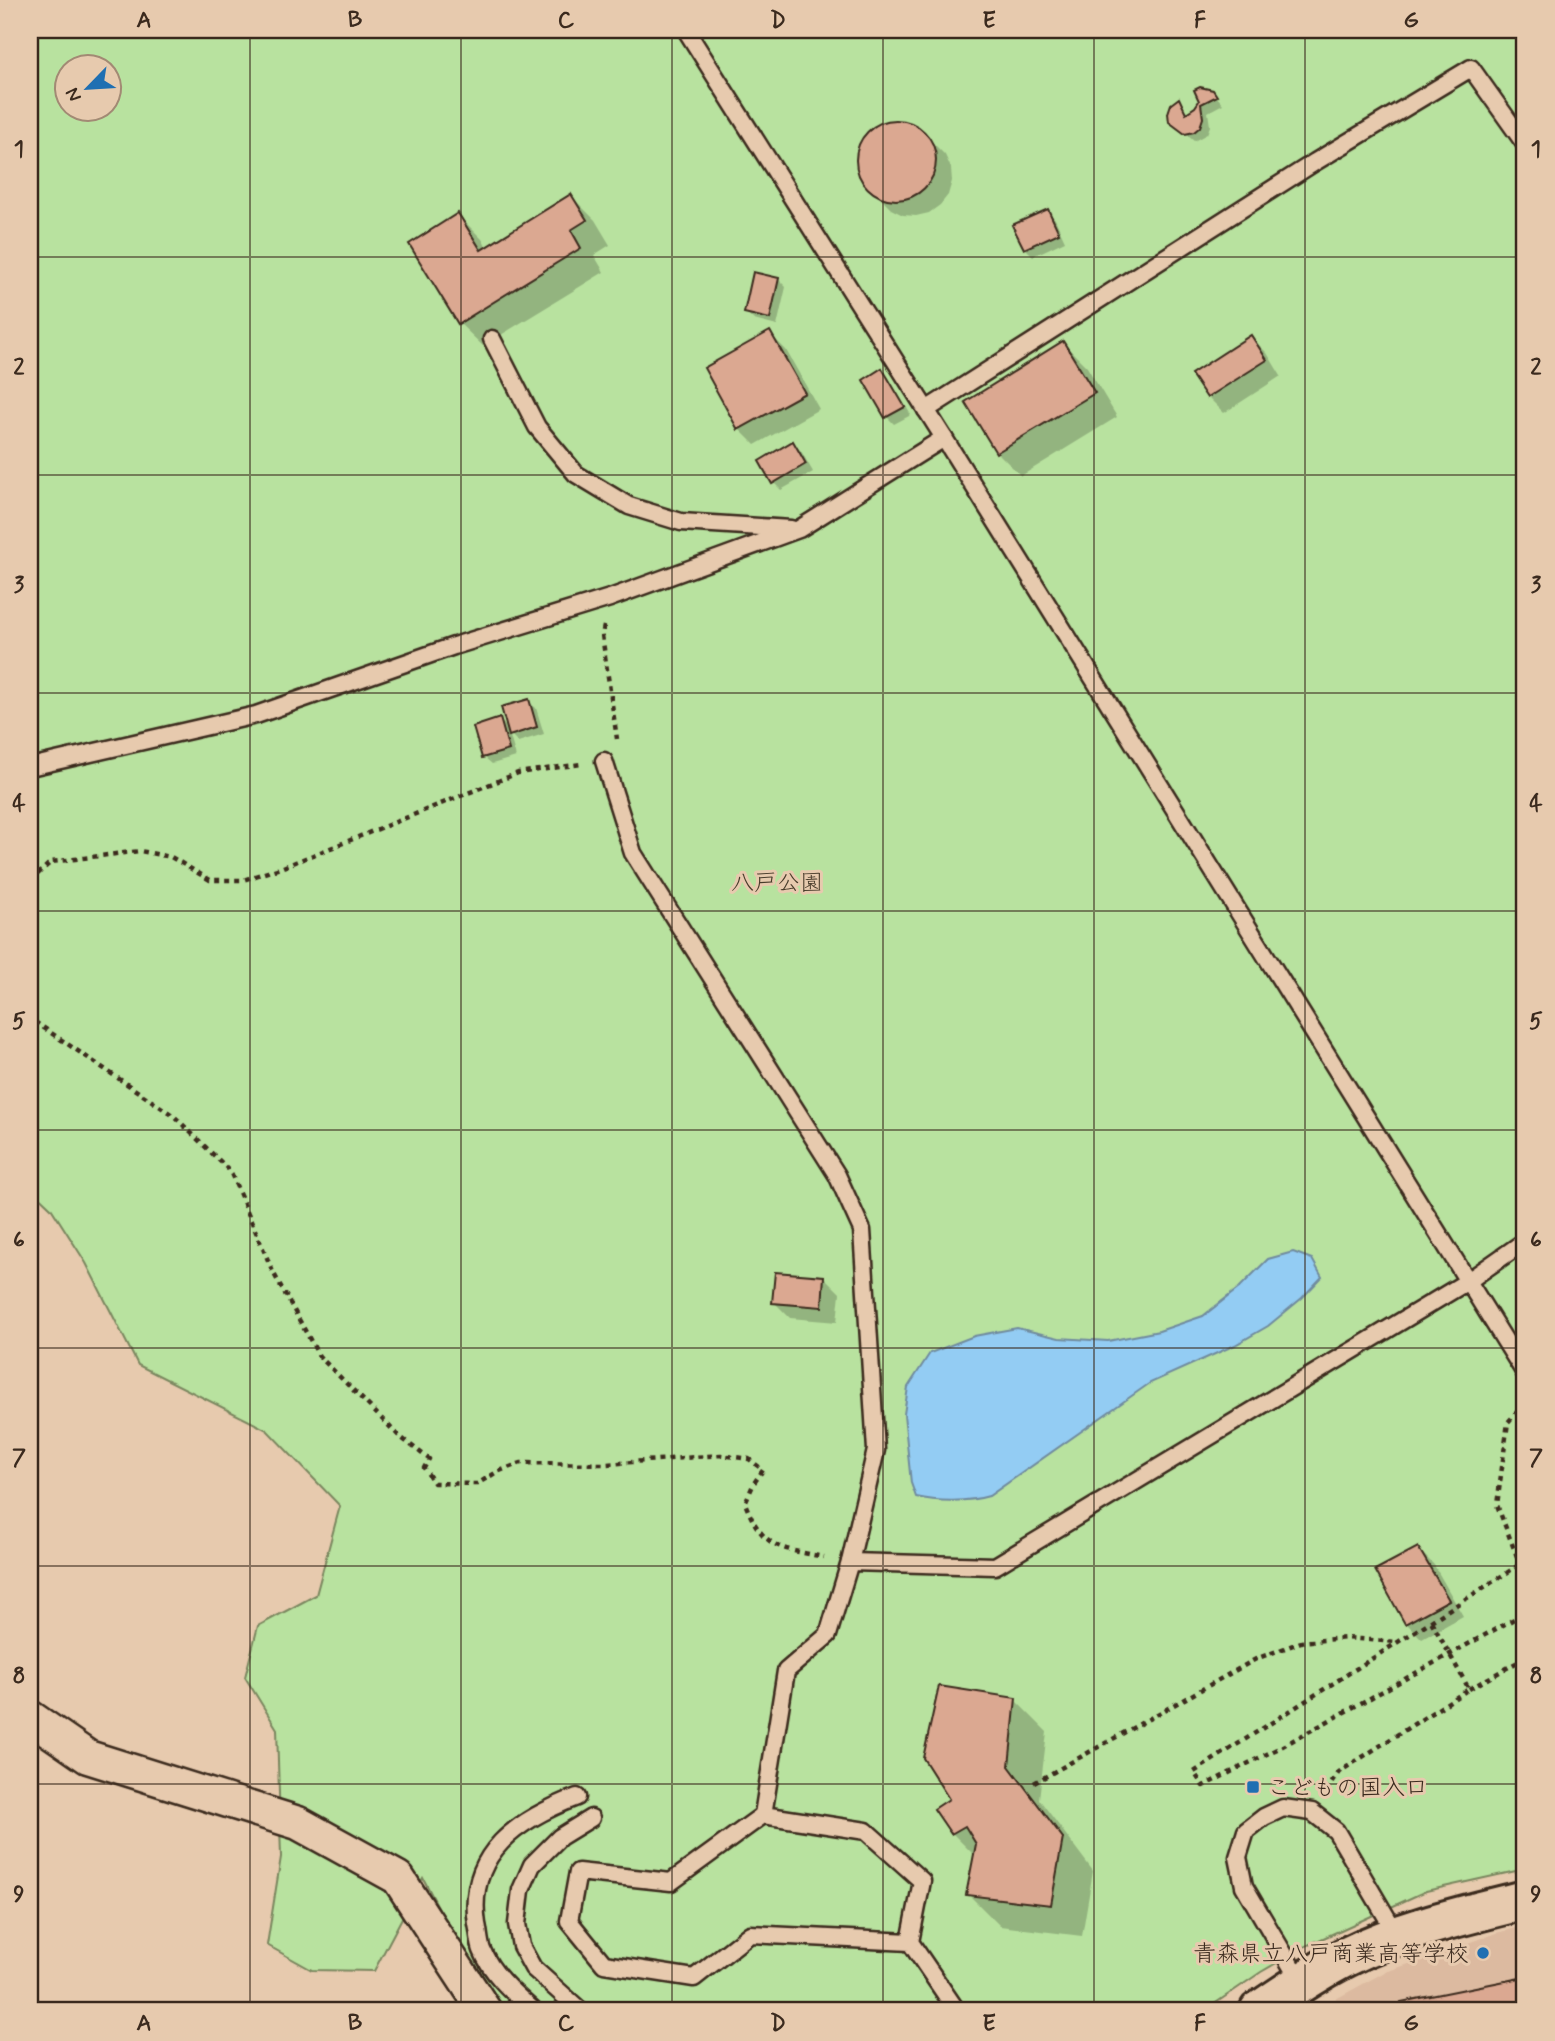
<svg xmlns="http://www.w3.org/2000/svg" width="1555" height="2041" viewBox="0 0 1555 2041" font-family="Mynerve,'Klee One',sans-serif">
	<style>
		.built { fill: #dcbaa0 }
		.green { fill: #b8e29f; stroke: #7a865e; stroke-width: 2; fill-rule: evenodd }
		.water { fill: #93ccf3; stroke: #708b9e; stroke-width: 2 }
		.shadow { fill: #0003 }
		.building { fill: #dba891; stroke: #3b2a1e; stroke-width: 2 }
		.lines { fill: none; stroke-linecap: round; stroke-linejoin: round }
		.lane-casing { stroke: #3b2a1e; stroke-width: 21 }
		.street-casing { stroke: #3b2a1e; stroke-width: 37 }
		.primary-casing { stroke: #3b2a1e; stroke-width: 44 }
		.path { stroke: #3b2a1e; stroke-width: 4.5; stroke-dasharray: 5 5; stroke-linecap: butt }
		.lane { stroke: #e7caae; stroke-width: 16 }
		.street { stroke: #e7caae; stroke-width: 32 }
		.primary { stroke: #e7caae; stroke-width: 38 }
		.grid { fill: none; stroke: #3b2a1e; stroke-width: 2; stroke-opacity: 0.55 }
		.poi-dot { fill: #1f6fb2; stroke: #e7caae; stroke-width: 2.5 }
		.labels { text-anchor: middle; stroke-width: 6; stroke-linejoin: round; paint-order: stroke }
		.park-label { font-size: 23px; fill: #483c2b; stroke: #e7caae }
		.poi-label { font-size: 23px; fill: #3b2a1e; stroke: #e7caae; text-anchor: start }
		.neatline { fill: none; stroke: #3b2a1e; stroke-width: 2.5 }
		.grid-label { font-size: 23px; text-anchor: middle; font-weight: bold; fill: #3b2a1e }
	</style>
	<rect width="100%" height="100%" fill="#e7caae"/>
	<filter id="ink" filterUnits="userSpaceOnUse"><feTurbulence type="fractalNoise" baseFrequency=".0143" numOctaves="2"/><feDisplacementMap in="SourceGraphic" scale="14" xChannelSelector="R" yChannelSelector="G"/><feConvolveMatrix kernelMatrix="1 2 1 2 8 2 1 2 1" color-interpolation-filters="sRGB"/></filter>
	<g filter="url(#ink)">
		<polygon class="built" points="1525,1926 1525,2011 1314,2011 1383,1973 1497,1933"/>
		<path class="green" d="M 30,30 L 1525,30 L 1525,1869 L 1426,1891 L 1306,1946 L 1261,1972 L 1204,2011 L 507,2011 L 466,1961 L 423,1878 L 374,1971 L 312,1970 L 267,1945 L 281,1857 L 277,1729 L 245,1677 L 258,1626 L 316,1595 L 340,1506 L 267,1430 L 138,1365 L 86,1263 L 51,1208 L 30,1188 ZM 66,66 L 108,66 L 108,108 L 66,108 Z"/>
		<path class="water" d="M 1293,1252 L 1312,1259 L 1322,1277 L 1302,1298 L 1268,1326 L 1235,1345 L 1150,1383 L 989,1496 C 968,1502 938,1502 916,1497 L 911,1483 L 904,1414 L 908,1387 L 930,1353 L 974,1336 L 1017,1328 L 1059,1338 L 1108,1341 L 1159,1331 L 1203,1316 L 1239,1288 L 1268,1259 Z"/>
		<g class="shadow">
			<polygon points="1212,91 1223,104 1208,112 1210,126 1207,134 1194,141 1171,122 1178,101 1188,113"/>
			<polygon points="893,121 907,123 919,129 945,155 951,168 952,181 948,195 940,205 929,213 916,216 903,215 891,209 864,182 858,170 858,156 861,144 869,132 880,125"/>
			<polygon points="571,196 595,220 610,245 594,255 604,272 483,346 459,323 458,215 482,239 487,248"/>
			<polygon points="1047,211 1055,219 1065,241 1033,256 1025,248"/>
			<polygon points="778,279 786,287 777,326 754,320 746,313"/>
			<polygon points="770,334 786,350 819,409 755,445 739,429"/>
			<polygon points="1251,337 1267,353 1281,376 1224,413 1208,397"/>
			<polygon points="1063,343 1087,367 1117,417 1021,476 997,452"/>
			<polygon points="882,371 889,378 911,415 894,424 887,417"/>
			<polygon points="793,443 801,451 813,472 781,490 774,483"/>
			<polygon points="528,701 536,708 544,734 518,742 509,733 516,757 492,764 484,757 500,720 509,730"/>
			<polygon points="824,1277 840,1293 837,1322 790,1318 774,1302"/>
			<polygon points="1418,1549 1434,1565 1463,1616 1422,1639 1406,1623"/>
			<polygon points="1015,1700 1047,1732 1039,1799 1093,1871 1082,1936 1000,1926 968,1894 976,1857 952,1833 951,1799"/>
			<polygon points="1525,1979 1525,2011 1405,2011 1403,2003"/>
		</g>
		<g class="building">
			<polygon points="1200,87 1213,90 1217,96 1201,104 1203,118 1200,127 1194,132 1185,134 1169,122 1168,113 1171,104 1179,98 1186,113 1195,107 1199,101 1194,90"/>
			<circle cx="896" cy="160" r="40"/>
			<polygon points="571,194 587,220 571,230 581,248 458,324 409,244 458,213 481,250"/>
			<polygon points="1048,209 1059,233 1024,249 1012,225"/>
			<polygon points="753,272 779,278 770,319 744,313"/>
			<polygon points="770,331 805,393 738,430 704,368"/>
			<polygon points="1251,335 1267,360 1207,398 1191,374"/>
			<polygon points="1063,341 1095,393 996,453 965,402"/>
			<polygon points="882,368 905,407 885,418 863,380"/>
			<polygon points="793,441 806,464 772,484 759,461"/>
			<polygon points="529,699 537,727 509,736 501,707"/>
			<polygon points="500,718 509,750 482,758 473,727"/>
			<polygon points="1525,1267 1525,1282 1519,1271"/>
			<polygon points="775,1272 824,1276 822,1307 772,1303"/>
			<polygon points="1418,1547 1449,1600 1405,1624 1375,1570"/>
			<polygon points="939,1686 1016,1698 1009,1766 1063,1838 1051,1905 966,1895 976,1844 965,1826 951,1834 934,1809 949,1799 923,1758"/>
			<polygon points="1525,1977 1525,2011 1403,2011 1401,2002"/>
		</g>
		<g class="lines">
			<defs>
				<g id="lane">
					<polyline points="686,30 944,438 1525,1373"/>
					<polyline points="492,339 537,427 576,474 629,506 681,522 791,529"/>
					<polyline points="926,410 1315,162 1471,68 1525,144"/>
					<polyline points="604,761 633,853 837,1175 862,1230 876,1450 850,1562 828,1635 786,1671 763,1815"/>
					<polyline points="30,767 256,715 454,646 610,598 799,529 944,438"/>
					<polyline points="850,1562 995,1566 1468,1281 1525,1241"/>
					<polyline points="910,1942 750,1934 694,1978 604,1964 569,1921 578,1872 671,1882 763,1815 866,1831 922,1881 910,1942 957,2011"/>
					<polyline points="1301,1983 1244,1886 1238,1857 1246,1831 1264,1817 1283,1808 1312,1812 1336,1831 1397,1935"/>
					<path d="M 534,2011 C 515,1994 492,1975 482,1950 C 479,1942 479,1932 477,1924 C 466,1853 519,1819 577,1797"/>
					<polyline points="581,2011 533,1968 521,1946 517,1924 521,1890 532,1865 560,1837 591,1818"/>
				</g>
				<polyline id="street" points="30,1717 88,1757 298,1823 398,1878 485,2011"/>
				<path id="primary" d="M 1259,2011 C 1287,1992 1316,1972 1346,1957 C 1402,1929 1465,1915 1525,1900"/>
			</defs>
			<use href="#lane" class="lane-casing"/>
			<use href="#street" class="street-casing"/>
			<use href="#primary" class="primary-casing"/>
			<g class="path">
				<polyline points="604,626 602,635 617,739"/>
				<polyline points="30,881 51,862 140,851 171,857 210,880 243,880 283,867 518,773 581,764"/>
				<path d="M 30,1013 L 35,1022 L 174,1116 L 230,1171 L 273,1272 L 319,1356 L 399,1436 L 429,1459 L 424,1468 L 434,1483 L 477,1484 L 497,1472 L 521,1463 L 607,1464 L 721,1455 L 749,1459 L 763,1470 L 754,1483 L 745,1503 C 763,1549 779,1548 824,1557"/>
				<polyline points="1525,1403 1508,1422 1497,1505 1525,1577"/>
				<polyline points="1519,1565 1194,1772 1203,1786 1279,1748 1525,1613"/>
				<polyline points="1469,1689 1525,1658"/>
				<polyline points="1034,1783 1256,1659 1301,1642 1346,1638 1397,1642"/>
				<polyline points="1326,1791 1339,1772 1469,1689 1431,1621"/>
			</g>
			<use href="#lane" class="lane"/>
			<use href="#street" class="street"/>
			<use href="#primary" class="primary"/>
		</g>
	</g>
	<path class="grid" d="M 250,30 L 250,2011M 461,30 L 461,2011M 672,30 L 672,2011M 883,30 L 883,2011M 1094,30 L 1094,2011M 1305,30 L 1305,2011M 30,257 L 1525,257M 30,475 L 1525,475M 30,693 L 1525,693M 30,911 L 1525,911M 30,1130 L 1525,1130M 30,1348 L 1525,1348M 30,1566 L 1525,1566M 30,1784 L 1525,1784"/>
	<g class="poi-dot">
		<rect x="1246" y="1780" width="14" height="14" rx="3.5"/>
		<circle cx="1483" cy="1953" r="7"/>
	</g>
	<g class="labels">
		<g class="park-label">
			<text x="777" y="890">八戸公園</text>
		</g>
		<g class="poi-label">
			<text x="1267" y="1795">こどもの国入口</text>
			<text x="1469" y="1961" text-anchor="end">青森県立八戸商業高等学校</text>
		</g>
	</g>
	<rect width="1555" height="2041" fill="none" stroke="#e7caae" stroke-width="77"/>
	<g transform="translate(88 88) rotate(245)"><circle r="33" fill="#e7caae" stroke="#a28a74" stroke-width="2"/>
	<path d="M0-5L12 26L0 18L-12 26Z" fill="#1f6fb2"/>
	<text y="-10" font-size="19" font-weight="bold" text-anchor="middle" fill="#3b2a1e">N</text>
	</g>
	<rect x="38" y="38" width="1478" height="1964" class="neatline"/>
	<g class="grid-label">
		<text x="144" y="27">A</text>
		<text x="355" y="27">B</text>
		<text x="566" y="27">C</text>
		<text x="778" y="27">D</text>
		<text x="989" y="27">E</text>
		<text x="1200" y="27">F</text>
		<text x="1411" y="27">G</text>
		<text x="19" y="156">1</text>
		<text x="1536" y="156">1</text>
		<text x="19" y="374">2</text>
		<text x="1536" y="374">2</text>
		<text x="19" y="592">3</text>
		<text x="1536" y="592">3</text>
		<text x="19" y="810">4</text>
		<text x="1536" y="810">4</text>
		<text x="19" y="1028">5</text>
		<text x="1536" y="1028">5</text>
		<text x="19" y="1247">6</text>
		<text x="1536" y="1247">6</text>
		<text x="19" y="1465">7</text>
		<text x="1536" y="1465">7</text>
		<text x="19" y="1683">8</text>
		<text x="1536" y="1683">8</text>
		<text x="19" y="1901">9</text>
		<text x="1536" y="1901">9</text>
		<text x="144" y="2030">A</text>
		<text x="355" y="2030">B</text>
		<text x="566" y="2030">C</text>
		<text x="778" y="2030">D</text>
		<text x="989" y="2030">E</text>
		<text x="1200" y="2030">F</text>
		<text x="1411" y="2030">G</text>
	</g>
</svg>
